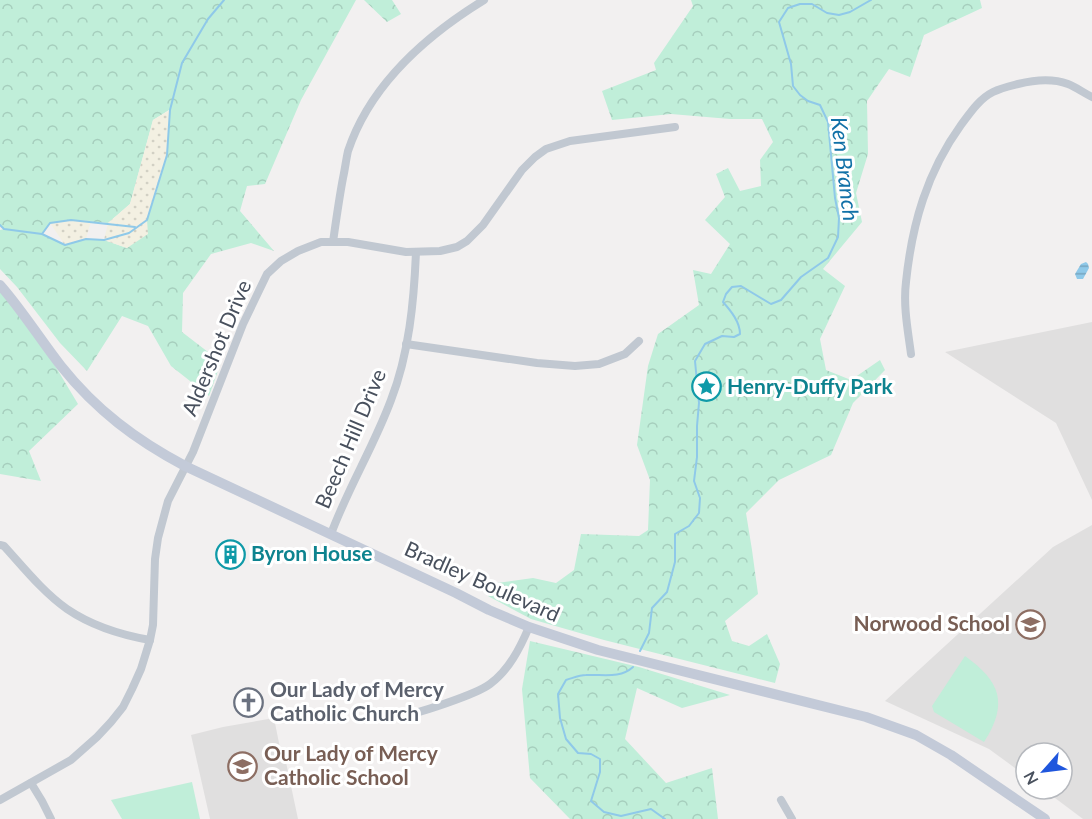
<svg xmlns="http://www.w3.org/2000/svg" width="1092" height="819" viewBox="0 0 1092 819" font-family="Lato,sans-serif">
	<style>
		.education { fill: #e0dfdf }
		.forest { fill: url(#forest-crowns); fill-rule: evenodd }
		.sand { fill: url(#sand-dots) }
		.garden { fill: #c0eed9 }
		.water { fill: url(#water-rules) }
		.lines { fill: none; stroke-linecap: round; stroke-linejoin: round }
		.stream { stroke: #8fc9e9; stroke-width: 2 }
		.street { stroke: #c1c8d1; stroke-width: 8 }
		.secondary { stroke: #c3cad8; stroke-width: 10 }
		.labels { text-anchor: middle; stroke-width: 6; stroke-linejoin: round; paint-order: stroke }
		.street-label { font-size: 21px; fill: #48505d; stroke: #fff }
		.culture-label { font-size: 21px; font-weight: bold; fill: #0d838f; stroke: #fff; text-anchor: start }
		.education-label { font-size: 21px; font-weight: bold; fill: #785e54; stroke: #fff; text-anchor: end }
		.worship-label { font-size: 21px; font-weight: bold; fill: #5b616d; stroke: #fff; text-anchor: start }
		.water-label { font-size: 22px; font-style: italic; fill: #1171a7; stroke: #fff }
	</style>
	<defs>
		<pattern id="forest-crowns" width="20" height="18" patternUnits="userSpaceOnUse" patternTransform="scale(1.5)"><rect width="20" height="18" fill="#c0eed9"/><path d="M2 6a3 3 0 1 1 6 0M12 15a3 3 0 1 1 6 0" fill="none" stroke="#a6cebd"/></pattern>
		<pattern id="sand-dots" width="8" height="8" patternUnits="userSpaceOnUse" patternTransform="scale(1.5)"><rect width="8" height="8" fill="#f3f0e2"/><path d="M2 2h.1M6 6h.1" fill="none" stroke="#d2d0c4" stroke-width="1.8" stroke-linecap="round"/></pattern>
		<pattern id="water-rules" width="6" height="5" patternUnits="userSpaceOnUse" patternTransform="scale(1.5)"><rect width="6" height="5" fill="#8fc9e9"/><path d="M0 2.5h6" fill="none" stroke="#77a6c0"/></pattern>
	</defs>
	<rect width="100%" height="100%" fill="#f2f0f0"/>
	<g class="education">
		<polygon points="1092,322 1092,500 1056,423 945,352"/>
		<polygon points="1092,525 1092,819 1083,819 1043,789 1062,789 1062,753 1026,753 1026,776 989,749 885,701 1053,547"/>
		<polygon points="274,718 280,748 283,748 298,819 210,819 191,735 223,727"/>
	</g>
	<g class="forest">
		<path d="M 0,0 L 356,0 L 301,100 L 265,184 L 247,186 L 240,211 L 274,251 L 251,243 L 211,254 L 183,293 L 182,332 L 221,362 L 209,396 L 171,366 L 148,326 L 122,316 L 87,371 L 60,343 L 17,287 L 0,269 L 0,230 L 4,229 L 0,225 ZM 169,110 L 167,155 L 157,190 L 147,220 L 127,248 L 104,240 L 86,239 L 65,245 L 42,234 L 50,224 L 71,220 L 108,223 L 130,204 L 153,120 Z"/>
		<polygon points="364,0 392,0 401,14 387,22"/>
		<polygon points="691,0 980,0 982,8 924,35 910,77 889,69 867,101 868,154 856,193 862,222 823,269 845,286 820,339 826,370 851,380 880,360 885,370 853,403 831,455 779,480 746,513 752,550 758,594 725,621 732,641 749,646 767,634 780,664 775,683 604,640 531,619 488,596 497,583 533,578 556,583 574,570 581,534 639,536 648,530 650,480 637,445 648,366 658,334 699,305 693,270 711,274 730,244 705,220 725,197 716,174 728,168 740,191 761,186 760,160 773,142 762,119 730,119 671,114 612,120 602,91 656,70 654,63 693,6"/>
		<polygon points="0,285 30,324 78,404 29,451 41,481 0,474"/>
		<polygon points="530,641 639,667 730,695 682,708 637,688 625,739 666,783 712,768 718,819 570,819 530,778 522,689"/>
	</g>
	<g class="sand">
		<polygon points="170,110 167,155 147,220 148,234 127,248 104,240 108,223 130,204 153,120"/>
		<polygon points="71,220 91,221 86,239 65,245 50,223"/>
	</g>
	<g class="garden">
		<path d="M 965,656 C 1000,681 1009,703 984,742 L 934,712 L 932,706 Z"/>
		<polygon points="192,782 200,819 122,819 111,800"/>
	</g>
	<polygon class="water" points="1086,262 1088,264 1089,268 1083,279 1077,279 1075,274 1081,264"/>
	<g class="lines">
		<g class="stream">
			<polyline points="0,225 4,229 42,234 65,245 86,239 104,240 129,233 147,220 167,155 170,110 182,63 208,19 224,0"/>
			<polyline points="42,234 50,223 71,220 135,227"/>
			<path d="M 640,651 L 649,633 L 652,608 L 667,592 L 675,562 L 675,534 L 689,526 L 699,513 L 700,498 L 694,481 L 697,457 L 697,426 L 699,403 L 695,361 L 705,344 L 722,336 L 734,337 L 740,334 C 740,322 731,311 723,302 L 726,294 L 732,287 L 741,286 L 771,304 L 781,300 L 801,277 L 828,258 L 838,237 L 839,218 L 835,198 L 828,122 L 820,105 L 808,101 L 800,95 L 793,86 L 791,64 L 779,22 L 788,8 L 800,4 L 812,4 L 827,13 L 839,15 L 850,12 L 871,0"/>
			<path d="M 633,667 C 620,679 602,674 586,675 C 579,675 573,678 566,680 L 558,694 L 560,718 L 566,739 L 578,753 L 591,754 L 600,759 L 600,772 L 591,801 L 604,812 L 621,816 L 651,809 L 665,819"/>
		</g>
		<g class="street">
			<path d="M 333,242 C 336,221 339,199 343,178 C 345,169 346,160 348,151 C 370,85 427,35 484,0"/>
			<polyline points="406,344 537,363 575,366 599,364 625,354 639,341"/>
			<path d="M 911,354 C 908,331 903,306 906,282 C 912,224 927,172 961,125 C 970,113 979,99 993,92 C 1001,88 1010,86 1018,84 C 1034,80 1052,78 1068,84 C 1076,87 1084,93 1092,97"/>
			<path d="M 331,534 C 348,488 374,446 391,400 C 409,354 414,301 416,252"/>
			<path d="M 0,545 L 4,546 C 24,568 43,592 67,609 C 92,626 121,635 150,640"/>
			<path d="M 381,714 C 387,715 393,716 399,716 C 415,715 477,694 490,684 C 509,670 520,648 529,627"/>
			<polyline points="31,783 42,801 51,819"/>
			<polyline points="0,800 71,760 97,737 111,722 123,707 132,689 141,669 150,640 153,625 155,559 158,538 168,501 193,452 243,324 267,274 281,261 298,251 321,242 348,242 406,252 440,251 457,247 467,241 483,225 522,170 535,157 546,149 570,141 675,127"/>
			<polyline points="781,800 792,819"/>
		</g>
		<path class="secondary" d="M 0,285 C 22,310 40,339 61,366 C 96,410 136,440 185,466 L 456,593 L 489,610 L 529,627 L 598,650 L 866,717 L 916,735 L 951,755 L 1045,819"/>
	</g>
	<defs>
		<symbol id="sight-ring" viewBox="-11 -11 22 22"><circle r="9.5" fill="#fff" stroke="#0f9aa8" stroke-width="1.5"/><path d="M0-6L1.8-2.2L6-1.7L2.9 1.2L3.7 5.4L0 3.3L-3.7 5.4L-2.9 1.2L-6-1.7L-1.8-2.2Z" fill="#0f9aa8"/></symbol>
		<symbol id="building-ring" viewBox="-11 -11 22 22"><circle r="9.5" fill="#fff" stroke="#0f9aa8" stroke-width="1.5"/><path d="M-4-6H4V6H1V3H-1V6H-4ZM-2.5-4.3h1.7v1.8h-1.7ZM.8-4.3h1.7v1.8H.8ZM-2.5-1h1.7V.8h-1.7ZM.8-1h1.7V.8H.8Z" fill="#0f9aa8"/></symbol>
		<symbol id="school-ring" viewBox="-11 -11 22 22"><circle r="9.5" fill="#fff" stroke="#8d6e63" stroke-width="1.5"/><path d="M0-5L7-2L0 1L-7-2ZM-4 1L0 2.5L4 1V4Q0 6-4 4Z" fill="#8d6e63"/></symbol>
		<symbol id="church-ring" viewBox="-11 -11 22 22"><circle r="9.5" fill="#fff" stroke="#6b7280" stroke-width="1.5"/><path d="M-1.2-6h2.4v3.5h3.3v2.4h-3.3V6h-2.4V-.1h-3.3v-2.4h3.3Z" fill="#6b7280"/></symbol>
	</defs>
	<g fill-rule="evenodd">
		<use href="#sight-ring" x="690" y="370" width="33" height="33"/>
		<use href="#building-ring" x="214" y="538" width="33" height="33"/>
		<use href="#school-ring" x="1014" y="608" width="33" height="33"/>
		<use href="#church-ring" x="232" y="686" width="33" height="33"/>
		<use href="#school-ring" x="226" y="750" width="33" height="33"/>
	</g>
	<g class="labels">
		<g class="street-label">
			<text transform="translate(217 348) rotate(-67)" y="7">Aldershot Drive</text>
			<text transform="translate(351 439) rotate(-67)" y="7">Beech Hill Drive</text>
			<text transform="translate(482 582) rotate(24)" y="7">Bradley Boulevard</text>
		</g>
		<g class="culture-label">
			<text x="727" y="394">Henry-Duffy Park</text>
			<text x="251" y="561">Byron House</text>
		</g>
		<g class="education-label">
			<text x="1010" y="631">Norwood School</text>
			<text x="264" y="761" text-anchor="start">Our Lady of Mercy<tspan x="264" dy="24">Catholic School</tspan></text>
		</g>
		<g class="worship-label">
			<text x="270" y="697">Our Lady of Mercy<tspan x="270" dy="24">Catholic Church</tspan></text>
		</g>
		<g class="water-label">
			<text transform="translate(845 169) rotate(83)" y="8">Ken Branch</text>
		</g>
	</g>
	<g transform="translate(1044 771) rotate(242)"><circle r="28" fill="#ffffff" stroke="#b6b9be" stroke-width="1.5"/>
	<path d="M0-4.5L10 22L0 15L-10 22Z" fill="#1f56dd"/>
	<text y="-9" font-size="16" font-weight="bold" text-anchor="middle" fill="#48505d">N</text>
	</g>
</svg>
